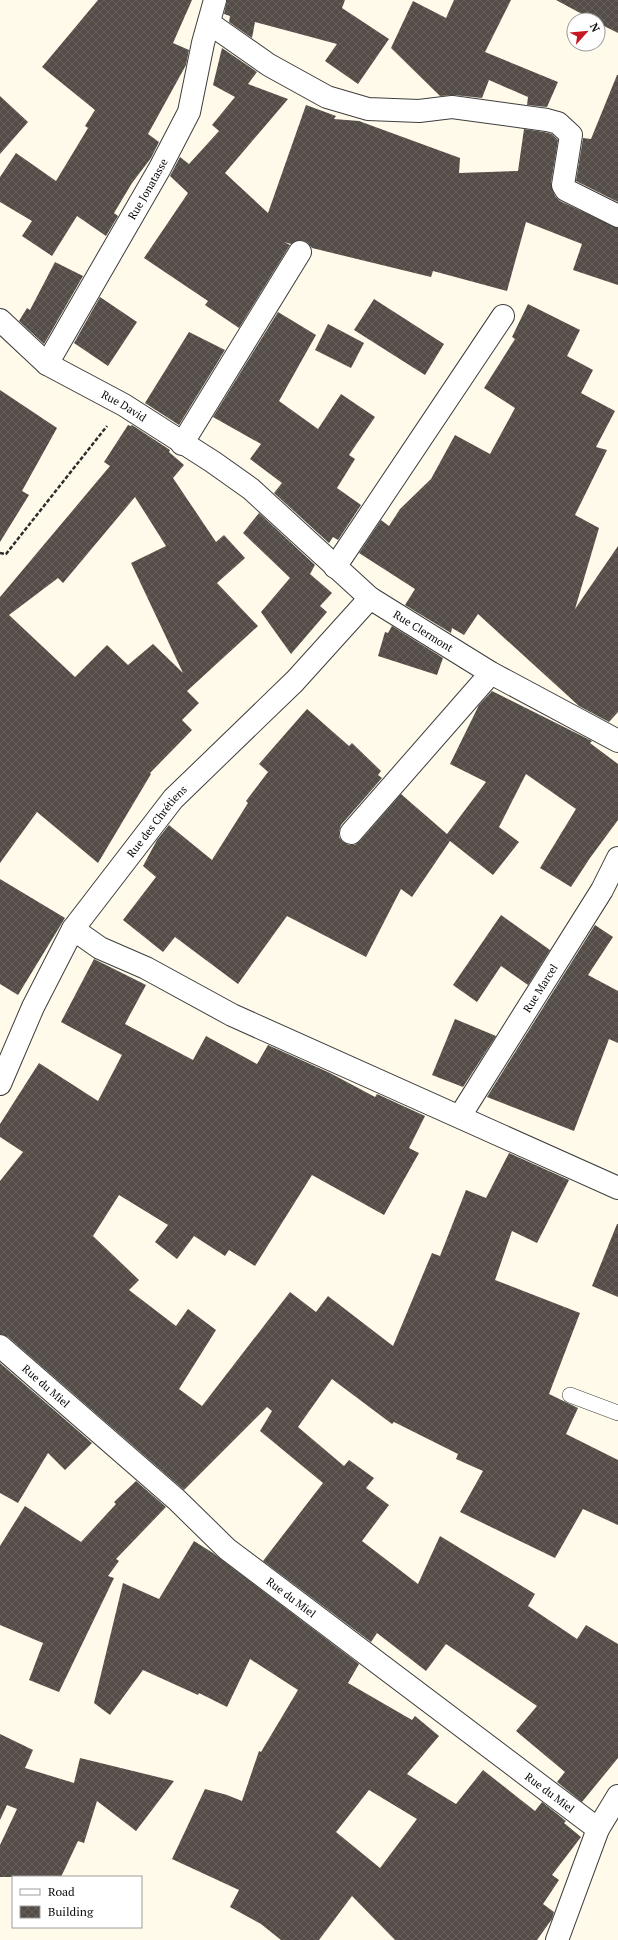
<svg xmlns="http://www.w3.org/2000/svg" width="618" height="1940" viewBox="0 0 618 1940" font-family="'PT Serif',serif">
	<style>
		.building { fill: url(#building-cross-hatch); fill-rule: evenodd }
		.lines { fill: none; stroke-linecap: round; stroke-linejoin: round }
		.lane-casing { stroke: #3e3e3e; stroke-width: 16 }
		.street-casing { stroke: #3e3e3e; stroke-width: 24 }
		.path { stroke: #2d2d2d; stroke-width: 2.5; stroke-dasharray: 4 2; stroke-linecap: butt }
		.lane { stroke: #fff; stroke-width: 15 }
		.street { stroke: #fff; stroke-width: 22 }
		.labels { text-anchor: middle; stroke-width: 4; stroke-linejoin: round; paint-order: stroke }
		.street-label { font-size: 11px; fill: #0b0b0b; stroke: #fff }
	</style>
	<defs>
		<pattern id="building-cross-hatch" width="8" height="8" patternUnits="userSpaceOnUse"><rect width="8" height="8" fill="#544c47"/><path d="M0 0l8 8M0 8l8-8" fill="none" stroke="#68615d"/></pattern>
	</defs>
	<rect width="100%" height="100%" fill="#fffae9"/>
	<g class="building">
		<polygon points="98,0 192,0 173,43 189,50 186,65 148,134 159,142 151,158 132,183 114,213 118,216 106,236 77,216 52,256 22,236 32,221 0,202 0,177 16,153 56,181 88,128 85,126 95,110 42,67"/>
		<polygon points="227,0 345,0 342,8 389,39 358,84 325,61 337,44 255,22 252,38 229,22 230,16 224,14"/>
		<polygon points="454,0 511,0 485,52 558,82 547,107 527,105 528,97 489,80 482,98 454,95 440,96 391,48 413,1 446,18"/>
		<polygon points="556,0 618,0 618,33 598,23 598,20 593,20"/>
		<polygon points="222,48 257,72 248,84 288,99 225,173 268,213 306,105 336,116 334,119 359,121 460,158 459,173 518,171 524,129 544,132 552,134 558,140 551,183 555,196 560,201 618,228 618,285 573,270 582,244 526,222 507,291 433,271 431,277 312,248 307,242 300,240 291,244 284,242 290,245 239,328 205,305 208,301 144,258 188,193 170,176 180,157 189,164 219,131 212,125 235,97 213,85"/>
		<polygon points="617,75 618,75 618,202 576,181 583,138 591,139"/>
		<polygon points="0,96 28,122 0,154"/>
		<polygon points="55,262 83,276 44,344 19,321 27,308 30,310"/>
		<polygon points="100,297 137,322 108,366 74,343"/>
		<polygon points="374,299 444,344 425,375 354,330"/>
		<polygon points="528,304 580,330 567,356 593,370 581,393 615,411 596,447 607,450 575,515 599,528 575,609 618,546 618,712 609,722 579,706 478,614 464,635 452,628 451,633 405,605 415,589 359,553 381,520 389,526 400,509 431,479 455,435 490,454 515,408 484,388 515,339 512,337"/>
		<polygon points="278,312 316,335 279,401 318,429 341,394 375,417 349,455 355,459 337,488 361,505 338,540 333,537 329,543 274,493 282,483 250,459 261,444 213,417"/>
		<polygon points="328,324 364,343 351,368 315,350"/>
		<polygon points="189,332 225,350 179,425 145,403"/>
		<polygon points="0,390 57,428 22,491 29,495 0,542"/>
		<path d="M 128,425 L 131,426 L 132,425 L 170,450 L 169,452 L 184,465 L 173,478 L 216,542 L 224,535 L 245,558 L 217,583 L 258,626 L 187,691 L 199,703 L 182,720 L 192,730 L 150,773 L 151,774 L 98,863 L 37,812 L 0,863 L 0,597 L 110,466 L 104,462 ZM 135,497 L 166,546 L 131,563 L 183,673 L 153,644 L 128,665 L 107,645 L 75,677 L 9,615 L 58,578 L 63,583 Z"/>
		<polygon points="259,513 315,565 310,574 332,593 320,606 327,612 291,654 261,612 290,578 243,533"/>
		<polygon points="392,626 443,658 437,675 378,656 385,632 388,633"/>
		<polygon points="492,691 592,741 590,743 618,764 618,820 590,858 571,887 540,868 576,809 526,774 499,827 519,842 493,875 450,841 412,897 401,889 366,957 287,916 238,984 175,937 163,952 123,920 156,877 143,866 157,840 169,825 212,860 248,803 246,801 268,772 259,764 307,709 349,746 352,743 381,771 378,775 382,778 341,825 339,831 339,837 343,842 349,845 355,845 360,841 401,794 447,834 486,782 450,764 479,705"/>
		<polygon points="0,879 65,918 18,995 0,984"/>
		<polygon points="501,915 550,950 528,985 501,966 477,1002 453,985"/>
		<polygon points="595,925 613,937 588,975 618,991 618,1043 609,1039 574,1131 487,1097"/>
		<polygon points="94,959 146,985 125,1024 193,1060 206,1036 257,1064 268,1045 330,1073 375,1097 377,1094 425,1116 409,1148 419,1153 384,1215 312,1175 255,1266 229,1250 225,1256 194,1236 177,1259 155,1242 168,1225 119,1195 93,1236 139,1280 129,1290 176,1326 188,1309 216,1330 179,1389 202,1406 290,1292 316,1312 328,1296 393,1346 432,1253 440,1256 466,1190 486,1198 509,1153 569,1180 537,1243 512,1231 495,1280 580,1313 549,1394 578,1408 566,1434 618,1460 618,1525 583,1509 555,1558 460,1512 483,1471 456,1459 458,1454 394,1422 392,1424 332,1379 298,1427 344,1466 349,1460 374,1478 366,1488 389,1505 362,1541 418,1584 440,1536 535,1594 528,1606 577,1639 586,1625 618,1644 618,1758 582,1802 557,1782 565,1772 516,1731 537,1706 446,1644 426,1671 377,1633 371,1642 263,1561 323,1483 260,1431 272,1411 267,1407 184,1490 8,1337 0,1334 0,1181 23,1152 0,1137 0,1124 39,1063 98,1101 122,1055 61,1022"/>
		<polygon points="455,1019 496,1036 463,1087 432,1075"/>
		<polygon points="617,1224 618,1224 618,1297 592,1286"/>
		<polygon points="0,1363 92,1443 65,1470 48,1453 18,1503 0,1493"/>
		<polygon points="136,1481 166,1507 116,1559 119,1561 108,1576 114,1578 59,1692 29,1680 43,1643 0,1625 0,1546 25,1506 81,1542 116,1504 114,1502"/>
		<path d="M 194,1541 L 213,1553 L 359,1664 L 348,1683 L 412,1720 L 415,1716 L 439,1736 L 407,1774 L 456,1804 L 483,1770 L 535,1811 L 542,1802 L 566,1821 L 564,1823 L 581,1837 L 552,1875 L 559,1880 L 543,1904 L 554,1912 L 552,1919 L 537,1940 L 395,1940 L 352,1896 L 319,1940 L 281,1940 L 261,1924 L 230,1907 L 239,1890 L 172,1859 L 205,1789 L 227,1795 L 242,1801 L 259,1751 L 261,1752 L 298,1690 L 250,1659 L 227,1707 L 199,1693 L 198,1695 L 143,1670 L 110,1715 L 94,1703 L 123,1583 L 159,1599 ZM 369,1790 L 417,1819 L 380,1868 L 336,1832 Z"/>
		<polygon points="0,1734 33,1750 25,1768 74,1783 80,1758 174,1781 136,1831 97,1801 84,1843 78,1841 61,1877 0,1877 0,1845 17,1809 7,1805 0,1820"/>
	</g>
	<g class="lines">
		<defs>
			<polyline id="lane" points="570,1395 618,1413"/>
			<g id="street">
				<polyline points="209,23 269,65 327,97 368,109 419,111 452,107 547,120 558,123 571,135 563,185 566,190 618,216"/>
				<path id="s1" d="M 0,320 L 47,364 L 124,405 L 213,462 L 251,489 L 370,598 L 491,673 L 618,741"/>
				<path id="s2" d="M 47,364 L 160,168 L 189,112 L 203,43 L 215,0"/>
				<polyline points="182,444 300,252"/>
				<polyline points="335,567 503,316"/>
				<polyline points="351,833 491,673"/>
				<polyline points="73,929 100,948 146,968 232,1015 618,1188"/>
				<path id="s3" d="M 0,1084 L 33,1007 L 73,929 L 173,799 L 295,681 L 370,598"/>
				<path id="s4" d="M 460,1116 L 602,890 L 618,858"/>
				<path id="s5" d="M 0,1346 L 177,1500 L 227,1549 L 598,1829"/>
				<polyline points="557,1940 598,1829 618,1796"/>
			</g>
		</defs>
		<use href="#lane" class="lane-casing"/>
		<use href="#street" class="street-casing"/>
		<polyline class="path" points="0,553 6,554 107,426"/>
		<use href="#lane" class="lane"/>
		<use href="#street" class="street"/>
	</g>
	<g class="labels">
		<g class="street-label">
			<text dy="4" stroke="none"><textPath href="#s2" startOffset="202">Rue Jonatasse</textPath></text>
			<text dy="4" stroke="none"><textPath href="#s1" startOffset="152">Rue David</textPath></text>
			<text dy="4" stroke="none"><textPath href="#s1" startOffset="528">Rue Clermont</textPath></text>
			<text dy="4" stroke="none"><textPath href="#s3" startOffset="308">Rue des Chrétiens</textPath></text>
			<text dy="4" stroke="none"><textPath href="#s4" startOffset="151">Rue Marcel</textPath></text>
			<text dy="4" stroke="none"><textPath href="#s5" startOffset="61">Rue du Miel</textPath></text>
			<text dy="4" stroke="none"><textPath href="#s5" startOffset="385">Rue du Miel</textPath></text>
			<text dy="4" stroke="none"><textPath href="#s5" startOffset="709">Rue du Miel</textPath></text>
		</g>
	</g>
	<rect x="12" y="1876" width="130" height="52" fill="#ffffff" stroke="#9d9d9d"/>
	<rect x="20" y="1889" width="20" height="6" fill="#ffffff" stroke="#9d9d9d"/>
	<text x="48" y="1896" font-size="12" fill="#0b0b0b">Road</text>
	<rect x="20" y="1906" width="20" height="12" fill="url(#building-cross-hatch)" stroke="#9d9d9d"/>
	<text x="48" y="1916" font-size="12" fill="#0b0b0b">Building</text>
	<g transform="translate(586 32) rotate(63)"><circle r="19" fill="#ffffff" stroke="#9d9d9d"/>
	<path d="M0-3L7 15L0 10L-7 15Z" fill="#c31a24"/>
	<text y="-6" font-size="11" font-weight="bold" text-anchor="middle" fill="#0b0b0b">N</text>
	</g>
</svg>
